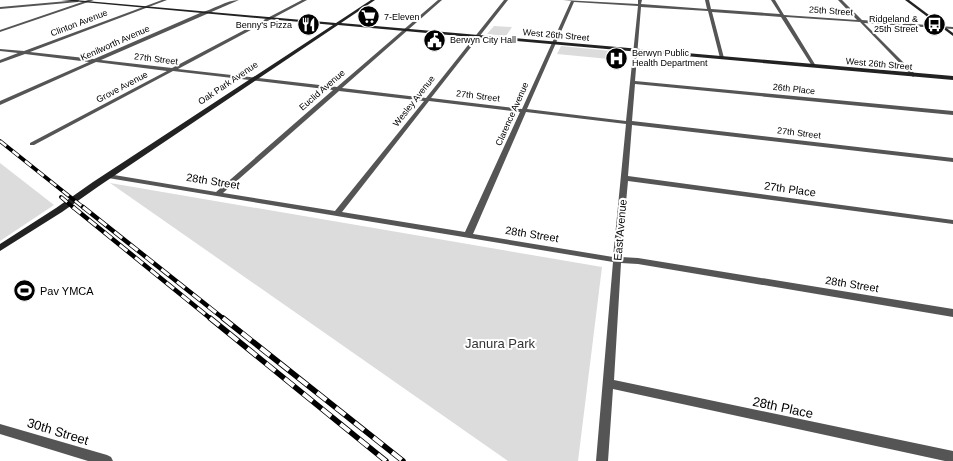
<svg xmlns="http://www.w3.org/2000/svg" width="953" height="461" viewBox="0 0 953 461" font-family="Arial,sans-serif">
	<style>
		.green { fill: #dcdcdc }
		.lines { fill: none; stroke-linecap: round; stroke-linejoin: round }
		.street { fill: #555; fill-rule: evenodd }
		.secondary { fill: #222; fill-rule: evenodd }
		.rail-far2-casing { stroke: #000; stroke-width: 4 }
		.rail-far1-casing { stroke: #000; stroke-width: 4.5 }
		.rail-casing { stroke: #000; stroke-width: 5.5 }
		.rail-far2 { stroke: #fff; stroke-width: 2.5; stroke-dasharray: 8; stroke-linecap: butt }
		.rail-far1 { stroke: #fff; stroke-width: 3; stroke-dasharray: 10; stroke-linecap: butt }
		.rail { stroke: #fff; stroke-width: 4; stroke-dasharray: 12; stroke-linecap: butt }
		.labels { text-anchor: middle; stroke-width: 4; stroke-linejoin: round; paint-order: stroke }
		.far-street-label { font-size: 9px; fill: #000; stroke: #fff }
		.far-poi-label { font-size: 9px; fill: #000; stroke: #fff; text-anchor: start }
		.street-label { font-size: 11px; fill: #000; stroke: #fff }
		.poi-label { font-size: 11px; fill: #000; stroke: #fff; text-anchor: start }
		.near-park-label { font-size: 13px; fill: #333; stroke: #fff }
		.near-street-label { font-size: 13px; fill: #000; stroke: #fff }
	</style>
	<rect width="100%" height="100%" fill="#fff"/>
	<g class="green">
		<polygon points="494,26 512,27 506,36 487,34"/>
		<polygon points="561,46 611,51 609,59 557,54"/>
		<polygon points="0,163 54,205 0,241"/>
		<polygon points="110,183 602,267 578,461 508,461"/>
	</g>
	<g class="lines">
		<g class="street">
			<polygon points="79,0 78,2 0,9 0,7"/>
			<polygon points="88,0 94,0 0,32 0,30"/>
			<path d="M 162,0 L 167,0 L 30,52 L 94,59 L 200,13 C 212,10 227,0 239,0 L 101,60 L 172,68 L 302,0 L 307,0 L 178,69 L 337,87 L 438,0 L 442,0 L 342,88 L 426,98 L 504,0 L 508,0 L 431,98 L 522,109 L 571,1 L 563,0 L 638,4 L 638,0 L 642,0 L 641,4 L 707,9 L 705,0 L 709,0 L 711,9 L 780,14 L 771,0 L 775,0 L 784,15 L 857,20 L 838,0 L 842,0 L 862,20 L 953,27 L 953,29 L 864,23 L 916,75 L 913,77 L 860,22 L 786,17 L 816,66 L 814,67 L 812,66 L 781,17 L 712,12 L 724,58 L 722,59 L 720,58 L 708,11 L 641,7 L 635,81 L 953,111 L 953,115 L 635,84 L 632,121 L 953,158 L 953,162 L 632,125 L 628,176 L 953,220 L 953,224 L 628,181 L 621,257 L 638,258 L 953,309 L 953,317 L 638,264 L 621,263 L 614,380 L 953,451 L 953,461 L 945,461 L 613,389 L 608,461 L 596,461 L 613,262 L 108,178 L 105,176 L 108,174 L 216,192 L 333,90 L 173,71 L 34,145 L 30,145 L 30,143 L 167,71 L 96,62 L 0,105 L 0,101 L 89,62 L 25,54 L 0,63 L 0,60 L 18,53 L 0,51 L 0,49 L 24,51 ZM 574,2 L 638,6 L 626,121 L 527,109 ZM 339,91 L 424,101 L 335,211 L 223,193 ZM 429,101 L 520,112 L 465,232 L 342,212 ZM 526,112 L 626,124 L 613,257 L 473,234 Z"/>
			<polygon points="0,424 107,455 111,457 113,461 88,461 0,434"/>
		</g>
		<g class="secondary">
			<polygon points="61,0 75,0 336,23 371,0 375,0 341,23 953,76 953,80 338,25 99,186 62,212 0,251 0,244 56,208 93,182 333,25"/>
			<polygon points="905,0 909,0 953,33 953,36"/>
		</g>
		<defs>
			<g id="rail-far2">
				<polyline points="0,141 84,208"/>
				<polyline points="61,197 74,208"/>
			</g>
			<g id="rail-far1">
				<polyline points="73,207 211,319"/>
				<polyline points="83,207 224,319"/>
			</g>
			<g id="rail">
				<polyline points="210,318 386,461"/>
				<polyline points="223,318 403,461"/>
			</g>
		</defs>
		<use href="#rail-far2" class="rail-far2-casing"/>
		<use href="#rail-far1" class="rail-far1-casing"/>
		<use href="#rail" class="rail-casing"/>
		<use href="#rail-far2" class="rail-far2"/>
		<use href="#rail-far1" class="rail-far1"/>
		<use href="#rail" class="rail"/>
	</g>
	<defs>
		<symbol id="supermarket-disc" viewBox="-11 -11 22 22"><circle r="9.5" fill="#000" stroke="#fff"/><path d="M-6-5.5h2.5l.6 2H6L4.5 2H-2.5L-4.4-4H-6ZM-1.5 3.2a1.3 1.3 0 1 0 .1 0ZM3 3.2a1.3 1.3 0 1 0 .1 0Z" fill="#fff"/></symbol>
		<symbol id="bus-disc" viewBox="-11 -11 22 22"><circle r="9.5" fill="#000" stroke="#fff"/><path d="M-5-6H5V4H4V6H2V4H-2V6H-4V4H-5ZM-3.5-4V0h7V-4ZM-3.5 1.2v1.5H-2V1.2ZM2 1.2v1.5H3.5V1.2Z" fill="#fff"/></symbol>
		<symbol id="restaurant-disc" viewBox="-11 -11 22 22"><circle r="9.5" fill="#000" stroke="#fff"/><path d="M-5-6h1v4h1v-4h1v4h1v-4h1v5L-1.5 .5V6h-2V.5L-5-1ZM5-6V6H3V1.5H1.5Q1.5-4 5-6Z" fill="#fff"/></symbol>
		<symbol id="civic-disc" viewBox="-11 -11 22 22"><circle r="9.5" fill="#000" stroke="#fff"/><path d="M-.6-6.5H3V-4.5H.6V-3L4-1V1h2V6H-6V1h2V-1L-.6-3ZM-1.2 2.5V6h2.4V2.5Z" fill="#fff"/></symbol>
		<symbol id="hospital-disc" viewBox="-11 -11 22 22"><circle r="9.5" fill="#000" stroke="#fff"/><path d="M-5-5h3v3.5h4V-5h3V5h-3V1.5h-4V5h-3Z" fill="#fff"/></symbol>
		<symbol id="stadium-disc" viewBox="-11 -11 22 22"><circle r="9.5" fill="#000" stroke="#fff"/><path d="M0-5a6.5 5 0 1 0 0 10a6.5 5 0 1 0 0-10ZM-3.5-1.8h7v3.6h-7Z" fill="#fff"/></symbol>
	</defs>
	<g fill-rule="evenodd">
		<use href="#supermarket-disc" x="356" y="4" width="25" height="25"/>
		<use href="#bus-disc" x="922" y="12" width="25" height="25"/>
		<use href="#restaurant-disc" x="296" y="12" width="25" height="25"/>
		<use href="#civic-disc" x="422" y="28" width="25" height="25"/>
		<use href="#hospital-disc" x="604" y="46" width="25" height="25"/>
		<use href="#stadium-disc" x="12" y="278" width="25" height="25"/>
	</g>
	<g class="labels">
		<g class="far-street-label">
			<text transform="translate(831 11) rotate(4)" y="3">25th Street</text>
			<text transform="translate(79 23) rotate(-21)" y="3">Clinton Avenue</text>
			<text transform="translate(556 35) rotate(5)" y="3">West 26th Street</text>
			<text transform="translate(115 43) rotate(-24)" y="3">Kenilworth Avenue</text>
			<text transform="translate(156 59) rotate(7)" y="3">27th Street</text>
			<text transform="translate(879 64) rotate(5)" y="3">West 26th Street</text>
			<text transform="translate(228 83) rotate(-34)" y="3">Oak Park Avenue</text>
			<text transform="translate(122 87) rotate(-28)" y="3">Grove Avenue</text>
			<text transform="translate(794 89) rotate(6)" y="3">26th Place</text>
			<text transform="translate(322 90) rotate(-41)" y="3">Euclid Avenue</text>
			<text transform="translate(478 96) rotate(7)" y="3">27th Street</text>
			<text transform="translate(414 101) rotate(-52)" y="3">Wesley Avenue</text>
			<text transform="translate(512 114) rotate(-66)" y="3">Clarence Avenue</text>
			<text transform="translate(799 133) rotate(7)" y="3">27th Street</text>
		</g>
		<g class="far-poi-label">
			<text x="384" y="20">7-Eleven</text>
			<text x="918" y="22" text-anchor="end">Ridgeland &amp;<tspan x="918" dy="10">25th Street</tspan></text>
			<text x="292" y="28" text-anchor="end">Benny's Pizza</text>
			<text x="450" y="43">Berwyn City Hall</text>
			<text x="632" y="56">Berwyn Public<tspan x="632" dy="10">Health Department</tspan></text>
		</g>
		<g class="street-label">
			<text transform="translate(213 181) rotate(9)" y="4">28th Street</text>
			<text transform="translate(790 189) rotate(8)" y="4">27th Place</text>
			<text transform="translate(620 230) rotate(-85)" y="4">East Avenue</text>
			<text transform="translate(532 234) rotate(9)" y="4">28th Street</text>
			<text transform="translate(852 284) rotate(9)" y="4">28th Street</text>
		</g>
		<g class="poi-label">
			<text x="40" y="295">Pav YMCA</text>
		</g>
		<g class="near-park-label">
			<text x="500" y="348">Janura Park</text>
		</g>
		<g class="near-street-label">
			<text transform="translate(783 407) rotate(12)" y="5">28th Place</text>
			<text transform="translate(58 431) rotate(17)" y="5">30th Street</text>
		</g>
	</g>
</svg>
